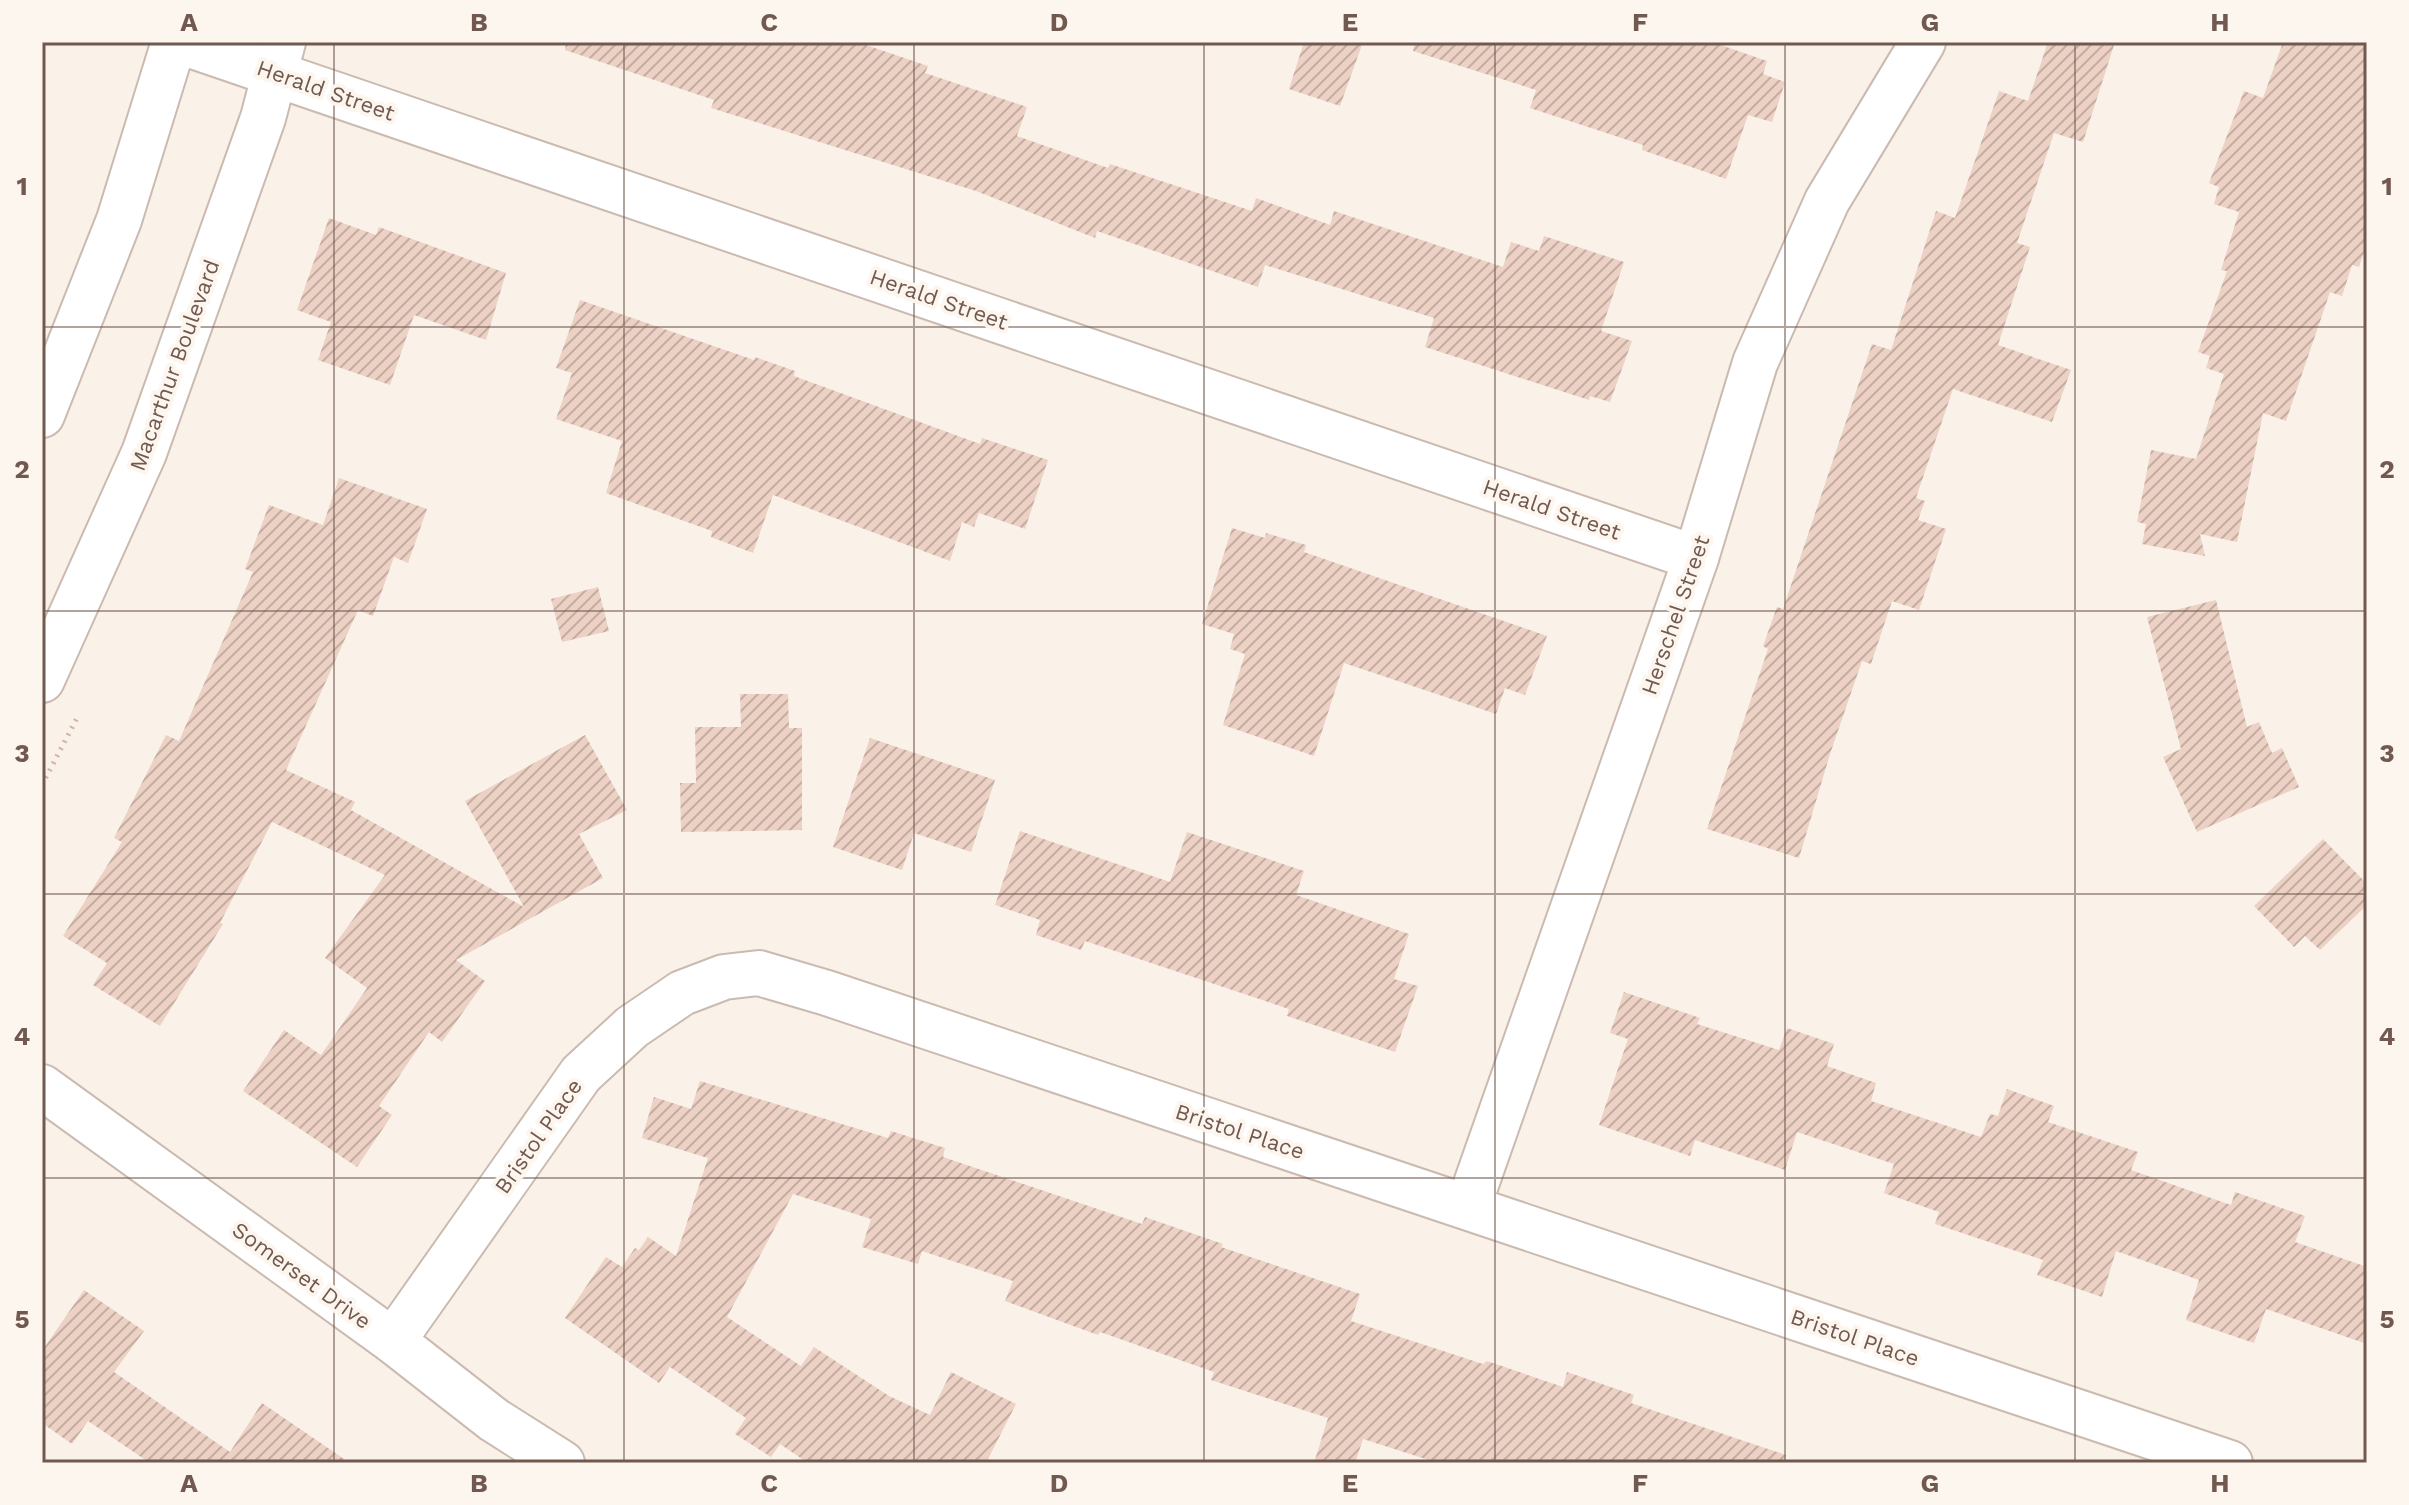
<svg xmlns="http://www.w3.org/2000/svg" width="2409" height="1505" viewBox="0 0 2409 1505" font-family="'Work Sans',sans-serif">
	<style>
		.building { fill: url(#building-hatch) }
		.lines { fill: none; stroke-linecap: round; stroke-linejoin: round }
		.minor-casing { stroke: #cbbab0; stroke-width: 48 }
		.path { stroke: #d1b4a7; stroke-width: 5; stroke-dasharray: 2 6; stroke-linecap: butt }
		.minor { stroke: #fff; stroke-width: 44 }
		.grid { fill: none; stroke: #715950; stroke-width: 2; stroke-opacity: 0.55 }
		.labels { text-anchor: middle; stroke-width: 8; stroke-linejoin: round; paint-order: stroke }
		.street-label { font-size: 22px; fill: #715950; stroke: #fdf6ef }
		.neatline { fill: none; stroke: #715950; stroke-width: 3 }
		.grid-label { font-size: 26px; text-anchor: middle; font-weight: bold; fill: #715950 }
	</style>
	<defs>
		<pattern id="building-hatch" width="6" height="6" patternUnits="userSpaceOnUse" patternTransform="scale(2)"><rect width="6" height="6" fill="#ecd1c4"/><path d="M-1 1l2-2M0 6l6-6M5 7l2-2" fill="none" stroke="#c4ada2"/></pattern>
	</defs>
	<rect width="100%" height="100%" fill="#faf2e9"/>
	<g class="building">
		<polygon points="566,42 857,42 928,66 925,73 1027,107 1017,136 1108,168 1110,164 1252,211 1256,198 1330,225 1334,211 1503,267 1511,242 1539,251 1544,236 1624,262 1601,331 1632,341 1610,402 1590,396 1589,400 1425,347 1434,318 1265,265 1258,287 1097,231 1095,238 976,191 711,108 714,100 565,50"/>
		<polygon points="1304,42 1363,42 1340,106 1289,89"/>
		<polygon points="1415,42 1712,42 1767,61 1763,74 1785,82 1772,122 1748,115 1726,179 1642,150 1643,145 1530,108 1536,90 1413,51"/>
		<polygon points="2048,42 2115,42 2083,142 2054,133 2017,243 2030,247 1998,345 2071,370 2052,422 1953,389 1916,498 1925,501 1918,520 1946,529 1919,610 1892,601 1871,664 1862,661 1830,754 1799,858 1707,829 1768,649 1763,646 1777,607 1783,609 1872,344 1891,350 1936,211 1955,218 1999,91 2028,101"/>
		<polygon points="2283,42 2367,42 2367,243 2359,267 2352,265 2342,296 2330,292 2286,421 2263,413 2237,542 2200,534 2205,556 2142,544 2146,524 2137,522 2151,450 2196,459 2224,374 2206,368 2210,356 2198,352 2227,271 2221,270 2239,212 2214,204 2219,187 2209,183 2244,91 2263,98"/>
		<polygon points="329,218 376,235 379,227 506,273 486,340 414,315 390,385 318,360 331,322 297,310"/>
		<polygon points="580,300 754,360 755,357 795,371 794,376 980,444 982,438 1048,460 1025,529 979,513 974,527 962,522 950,561 773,495 753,553 711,537 712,531 606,493 622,441 556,419 572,373 556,368"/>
		<polygon points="339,478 427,509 408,563 394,557 373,616 358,610 286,770 355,802 351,810 524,907 465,801 585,735 627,810 579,834 603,878 456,960 485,981 442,1042 429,1032 379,1106 392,1115 357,1167 243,1091 284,1030 321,1055 367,988 325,958 385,875 272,822 220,923 223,924 160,1026 93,985 107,963 63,936 122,842 114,838 166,735 179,741 253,572 245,569 269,505 323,525"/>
		<polygon points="1232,528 1265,538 1266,533 1306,545 1304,552 1547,636 1525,695 1505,688 1496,714 1344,663 1314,756 1223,725 1245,654 1230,649 1234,634 1202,624"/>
		<polygon points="598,587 609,631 562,642 551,599"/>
		<polygon points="2216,600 2247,727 2259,722 2272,753 2282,748 2299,787 2197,832 2163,757 2181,749 2147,617"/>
		<polygon points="740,694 788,694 789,728 802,728 802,830 681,832 680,783 696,783 695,727 741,727"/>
		<polygon points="870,738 995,780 971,852 914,833 902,870 833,847"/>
		<polygon points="1020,831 1170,882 1187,832 1304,871 1296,895 1409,934 1394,979 1418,986 1395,1052 1287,1016 1289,1009 1085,941 1081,950 1036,935 1040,920 995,905"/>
		<polygon points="2323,839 2367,884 2367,905 2320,950 2305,936 2294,947 2254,906"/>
		<polygon points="1624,992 1700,1018 1697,1024 1779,1050 1787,1028 1834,1044 1827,1066 1876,1083 1871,1101 1981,1137 1990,1114 1998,1116 2007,1089 2054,1106 2048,1122 2138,1152 2131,1170 2231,1205 2235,1192 2305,1216 2295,1242 2367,1267 2367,1344 2266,1309 2254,1343 2186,1320 2199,1280 2116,1251 2102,1297 2037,1275 2043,1260 1935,1224 1939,1212 1884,1193 1894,1164 1797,1132 1785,1170 1695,1140 1690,1156 1599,1125 1628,1039 1610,1033"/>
		<polygon points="700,1081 888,1138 891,1131 945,1148 943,1157 1142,1224 1145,1217 1223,1244 1221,1247 1360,1294 1351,1321 1483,1364 1487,1361 1563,1387 1567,1372 1634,1395 1631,1403 1786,1455 1785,1463 1438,1463 1363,1439 1355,1463 1314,1463 1328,1418 1211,1380 1214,1372 1100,1332 1098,1335 1005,1301 1013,1281 922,1251 918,1264 862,1247 871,1219 793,1194 727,1317 801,1366 814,1347 889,1396 930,1415 951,1372 1016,1404 986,1463 808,1463 780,1444 771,1457 735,1434 746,1418 670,1367 659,1383 565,1318 606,1257 622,1267 635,1248 639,1250 648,1237 676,1256 708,1158 642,1138 654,1097 691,1109"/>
		<polygon points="84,1290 144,1331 114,1372 230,1452 262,1403 350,1463 150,1463 88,1421 72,1444 42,1423 42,1351"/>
	</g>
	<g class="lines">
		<defs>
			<g id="minor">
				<polyline points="181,42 1696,558"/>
				<polyline points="42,415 119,220 174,42"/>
				<polyline points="42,680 144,453 263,118 283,42"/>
				<polyline points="42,1087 393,1341 494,1420 562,1463"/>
				<polyline points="1468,1207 1696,558 1755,363 1827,201 1923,42"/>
				<polyline points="393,1341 581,1074 632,1027 682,993 724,977 759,973 827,993 2230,1463"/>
			</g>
		</defs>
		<use href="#minor" class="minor-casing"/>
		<polyline class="path" points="42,785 77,718"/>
		<use href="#minor" class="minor"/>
	</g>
	<path class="grid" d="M 334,42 L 334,1463M 624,42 L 624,1463M 914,42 L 914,1463M 1204,42 L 1204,1463M 1495,42 L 1495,1463M 1785,42 L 1785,1463M 2075,42 L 2075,1463M 42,327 L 2367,327M 42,611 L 2367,611M 42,894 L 2367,894M 42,1178 L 2367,1178"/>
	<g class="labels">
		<g class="street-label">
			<text transform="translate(326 90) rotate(19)" y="8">Herald Street</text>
			<text transform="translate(939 299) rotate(19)" y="8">Herald Street</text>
			<text transform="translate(174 365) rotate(-70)" y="8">Macarthur Boulevard</text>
			<text transform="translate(1552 509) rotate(19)" y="8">Herald Street</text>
			<text transform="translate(1675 615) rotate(-71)" y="8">Herschel Street</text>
			<text transform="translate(1240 1131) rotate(18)" y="8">Bristol Place</text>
			<text transform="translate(538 1136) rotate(-55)" y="8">Bristol Place</text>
			<text transform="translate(302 1275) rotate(36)" y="8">Somerset Drive</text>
			<text transform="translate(1855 1337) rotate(19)" y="8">Bristol Place</text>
		</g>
	</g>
	<rect width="2409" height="1505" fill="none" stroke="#fdf6ef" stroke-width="88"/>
	<rect x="44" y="44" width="2321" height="1417" class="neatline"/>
	<g class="grid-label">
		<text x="189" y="31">A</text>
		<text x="479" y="31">B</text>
		<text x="769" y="31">C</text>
		<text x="1059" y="31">D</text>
		<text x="1350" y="31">E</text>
		<text x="1640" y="31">F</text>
		<text x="1930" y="31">G</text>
		<text x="2220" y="31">H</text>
		<text x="22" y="195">1</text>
		<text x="2387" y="195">1</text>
		<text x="22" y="478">2</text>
		<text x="2387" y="478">2</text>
		<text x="22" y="762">3</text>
		<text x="2387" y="762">3</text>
		<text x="22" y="1045">4</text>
		<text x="2387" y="1045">4</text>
		<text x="22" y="1328">5</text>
		<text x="2387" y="1328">5</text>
		<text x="189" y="1492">A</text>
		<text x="479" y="1492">B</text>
		<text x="769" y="1492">C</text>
		<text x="1059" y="1492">D</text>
		<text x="1350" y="1492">E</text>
		<text x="1640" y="1492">F</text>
		<text x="1930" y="1492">G</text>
		<text x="2220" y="1492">H</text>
	</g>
</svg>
